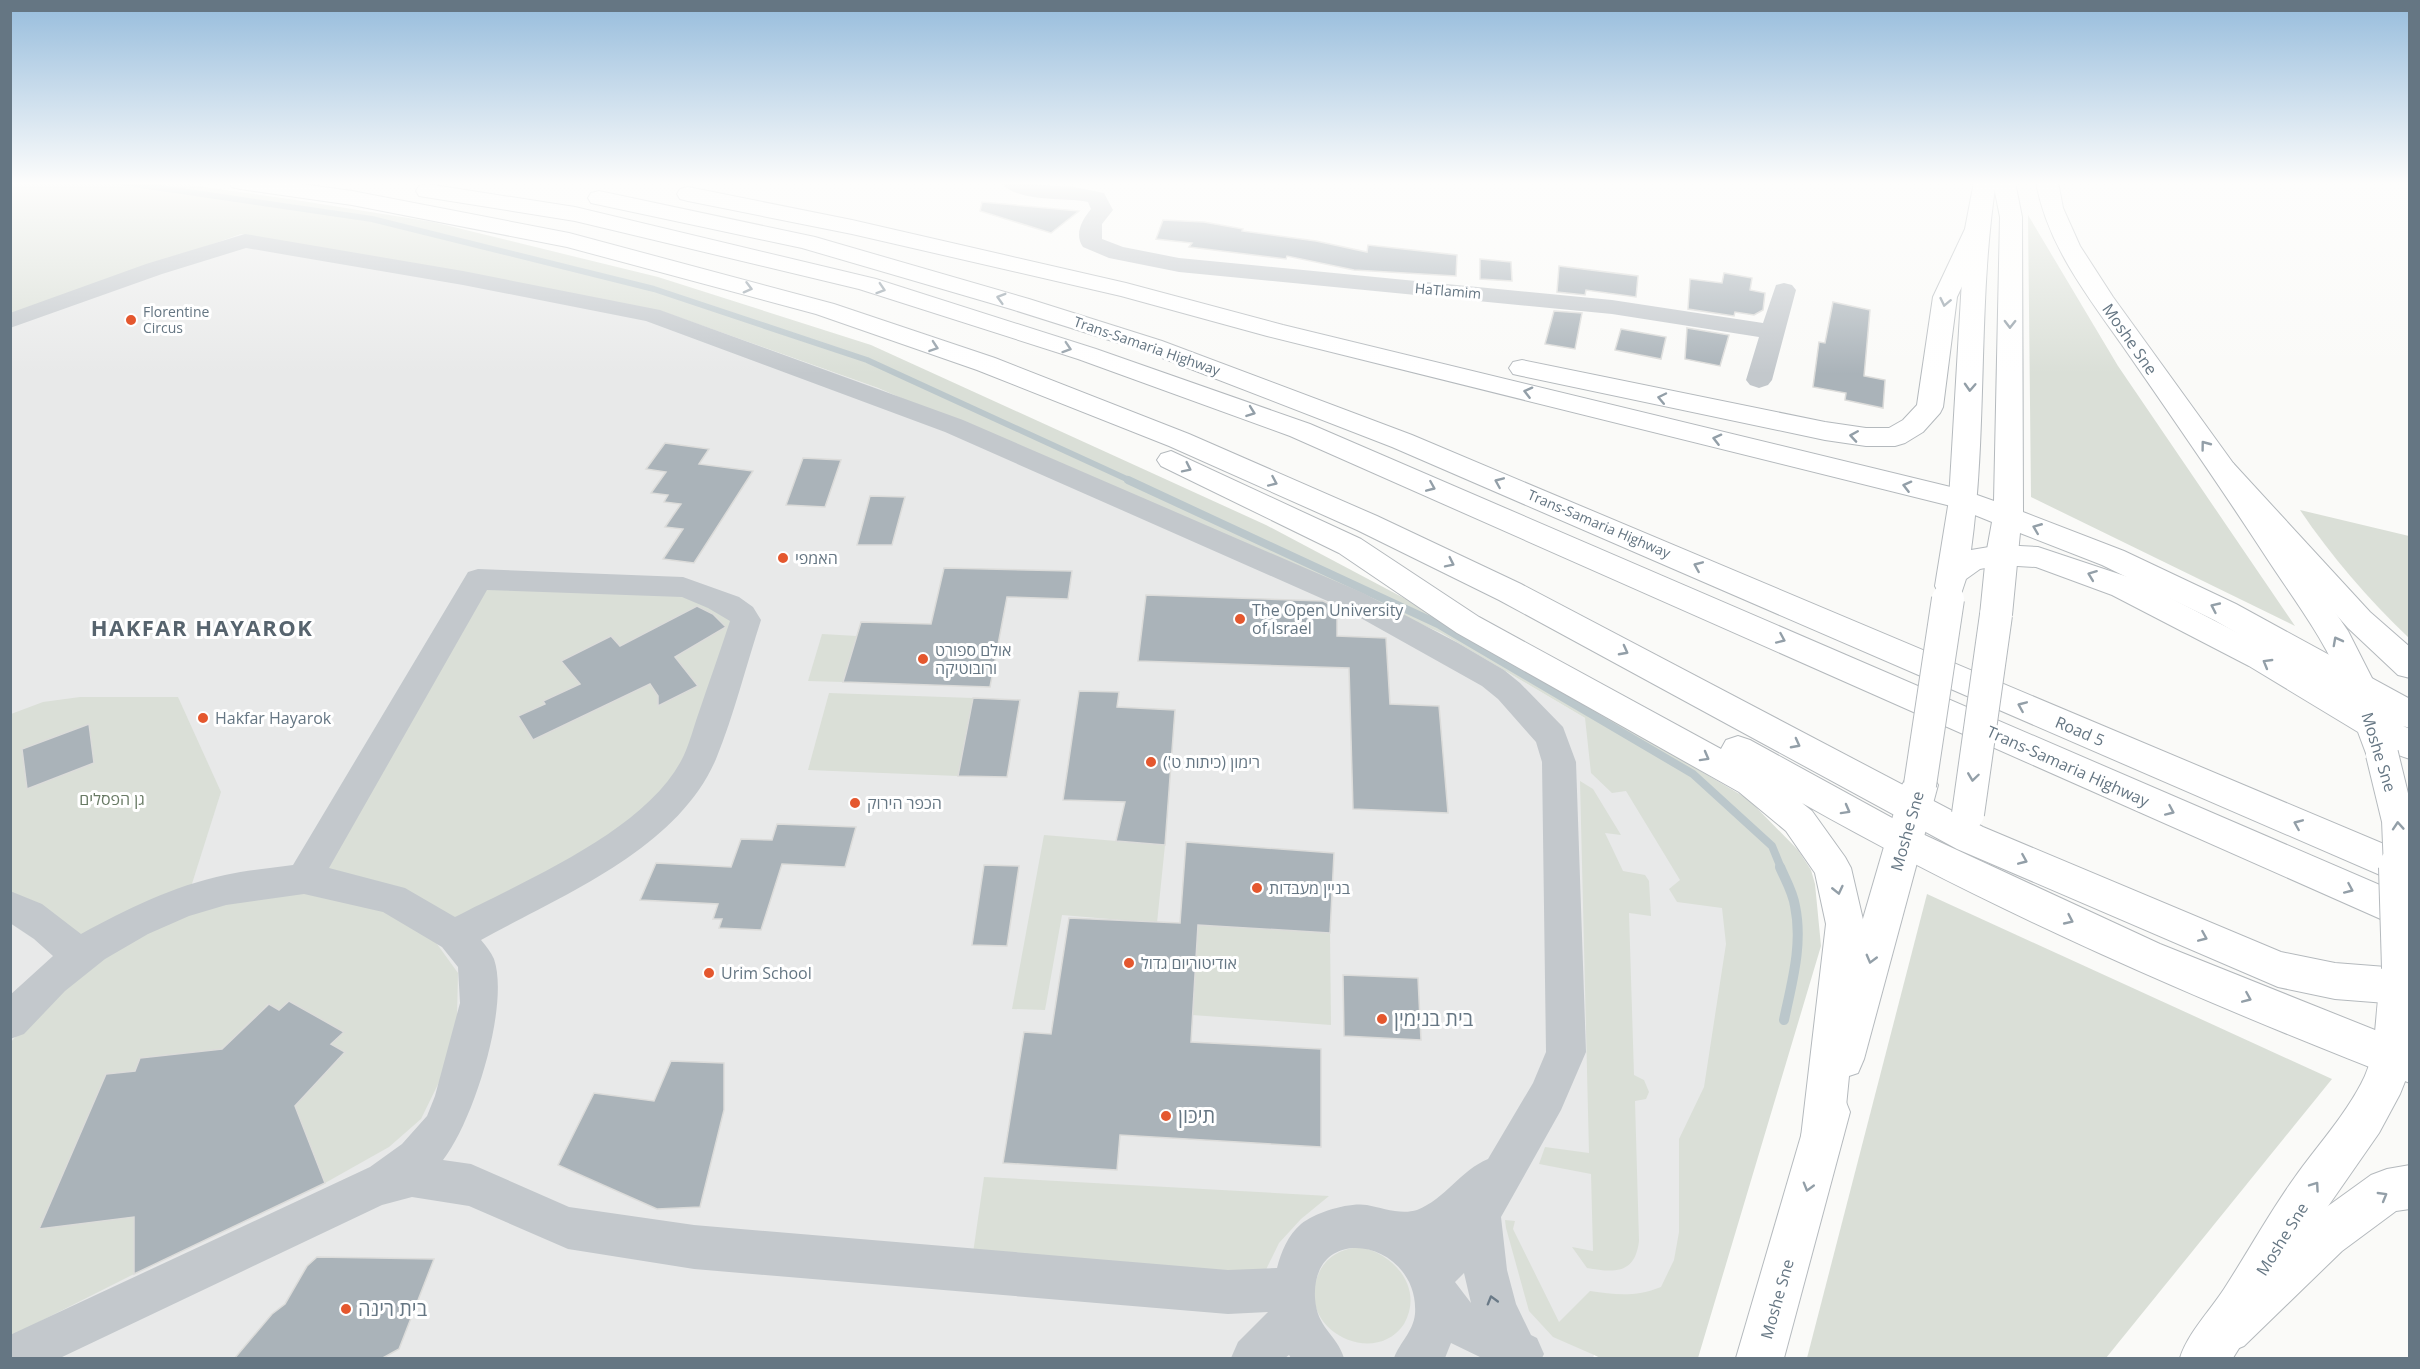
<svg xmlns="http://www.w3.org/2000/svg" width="2420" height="1369" viewBox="0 0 2420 1369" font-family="'Open Sans',Heebo,sans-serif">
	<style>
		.built { fill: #e8e9e9 }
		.green { fill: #dadfd7 }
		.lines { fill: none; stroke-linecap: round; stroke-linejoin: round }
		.stream-far2 { stroke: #bbc7cb; stroke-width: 6 }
		.stream-far1 { stroke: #bbc7cb; stroke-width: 8 }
		.stream { stroke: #bbc7cb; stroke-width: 10 }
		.building { fill: #aab3b9; stroke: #dcdcda; stroke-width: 1.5 }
		.major-casing { stroke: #b5babe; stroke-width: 2 }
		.highway-casing { stroke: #b4b9bd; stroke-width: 2 }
		.minor { fill: #c3c8cc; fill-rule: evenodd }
		.major { fill: #fff; fill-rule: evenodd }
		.highway { fill: #fff; fill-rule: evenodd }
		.major-bridge-far1-casing { stroke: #b5babe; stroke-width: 34; stroke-linecap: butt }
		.major-bridge-casing { stroke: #b5babe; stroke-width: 44; stroke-linecap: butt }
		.highway-bridge-casing { stroke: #b4b9bd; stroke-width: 34; stroke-linecap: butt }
		.major-bridge-far1 { stroke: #fff; stroke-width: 32 }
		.major-bridge { stroke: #fff; stroke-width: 42 }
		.highway-bridge { stroke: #fff; stroke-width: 32 }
		.oneway { stroke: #939fa8 }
		.oneway2 { stroke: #6a7a87 }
		.poi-dot { fill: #e4572e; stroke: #fff; stroke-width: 2 }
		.labels { text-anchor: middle; stroke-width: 6; stroke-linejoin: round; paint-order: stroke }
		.far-street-label { font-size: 14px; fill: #657683; stroke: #fff }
		.far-poi-label { font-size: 14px; fill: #657683; stroke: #fff; text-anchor: start }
		.street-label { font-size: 16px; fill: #657683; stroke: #fff }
		.poi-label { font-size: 16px; fill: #657683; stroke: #fff; text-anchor: start }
		.park-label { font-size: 16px; fill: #687a64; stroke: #fff }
		.near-poi-label { font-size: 20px; fill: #657683; stroke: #fff; text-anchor: start }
		.district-label { font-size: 22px; font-weight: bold; letter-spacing: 1.5px; fill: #57646e; stroke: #fff }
	</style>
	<rect width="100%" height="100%" fill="#fafaf8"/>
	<polygon class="built" points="241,234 508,281 661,311 878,388 1441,633 1585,718 1787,913 1665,1358 1601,1358 1594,1355 1593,1358 11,1358 11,317"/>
	<g class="green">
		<path d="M 11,182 L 169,182 L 296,200 L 433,222 L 658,277 L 871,345 L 1266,525 L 1434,614 L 1748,799 L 1798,850 L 1811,870 L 1815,884 L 1821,946 L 1698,1358 L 1601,1358 L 1553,1337 L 1529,1311 L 1506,1228 L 1505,1220 L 1515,1221 L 1513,1229 L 1559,1322 L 1590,1291 C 1616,1295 1636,1297 1661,1287 L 1674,1260 L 1679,1232 L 1679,1139 L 1704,1087 L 1726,944 L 1722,908 L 1677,902 L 1669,889 L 1680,880 L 1626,791 L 1612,793 L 1591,773 L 1585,718 L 1441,633 L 878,388 L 661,311 L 508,281 L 241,234 L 11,317 Z"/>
		<polygon points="2028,215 2118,366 2295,626 2031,497"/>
		<path d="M 2300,510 L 2409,536 L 2409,638 C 2369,600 2331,556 2300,510 Z"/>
		<polygon points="475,585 622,589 744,602 686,769 642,820 454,925 312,874"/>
		<polygon points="822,634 857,636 843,682 808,681"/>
		<polygon points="829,693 973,698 958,776 808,770"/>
		<polygon points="80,697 178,697 221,792 190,890 95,945 11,906 11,714 43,702"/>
		<path d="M 1580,781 L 1593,789 L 1621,835 L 1605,833 L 1623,871 L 1645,875 L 1649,881 L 1651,916 L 1629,913 L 1634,1075 L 1644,1080 L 1649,1092 L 1646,1099 L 1635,1101 L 1639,1241 C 1635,1274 1615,1273 1587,1268 L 1572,1247 L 1593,1251 L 1591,1174 L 1539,1164 L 1545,1147 L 1589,1153 Z"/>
		<polygon points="1044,835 1165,845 1157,923 1062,915 1045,1010 1012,1009"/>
		<polygon points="326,890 424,926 458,973 457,1017 445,1070 421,1119 389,1147 325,1183 295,1106 345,1052 331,1044 343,1032 289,1001 279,1010 268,1004 210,1060 183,1053 140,1058 135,1071 107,1074 39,1229 134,1217 134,1274 11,1336 11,1042 49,997 174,910"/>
		<polygon points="1927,894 2332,1079 2106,1358 1807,1358"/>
		<polygon points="1198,924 1330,933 1331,1025 1192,1015"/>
		<polygon points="984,1177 1329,1196 1301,1219 1279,1243 1258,1286 972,1260"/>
		<path d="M 1360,1247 C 1395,1254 1424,1289 1404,1324 C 1374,1369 1295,1329 1318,1275 C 1326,1256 1341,1249 1360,1247 Z"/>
	</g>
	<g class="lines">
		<polyline class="stream-far2" points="120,182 372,219 654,289 867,360 1131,481"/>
		<polyline class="stream-far1" points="1128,480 1438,624 1693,774 1772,846 1781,868"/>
		<path class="stream" d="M 1780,867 C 1785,879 1793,892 1795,906 C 1803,944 1792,982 1784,1020"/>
	</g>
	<g class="building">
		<polygon points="982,202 1079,211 1051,233 980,211"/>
		<polygon points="1163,220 1204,222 1243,229 1242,231 1316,241 1367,252 1368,245 1457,255 1456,276 1354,270 1287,256 1286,259 1189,247 1192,243 1156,239"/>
		<polygon points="1480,259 1511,262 1512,281 1480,279"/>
		<polygon points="1559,266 1638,276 1636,297 1586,290 1585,295 1557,292"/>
		<polygon points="1724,273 1752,278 1750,290 1765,293 1763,310 1754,315 1735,312 1734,316 1688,309 1690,279 1722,283"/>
		<polygon points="1833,302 1870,310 1864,376 1885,380 1883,408 1845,400 1846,393 1813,387 1819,342 1825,343"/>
		<polygon points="1554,311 1582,313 1575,349 1545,344"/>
		<polygon points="1687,328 1729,335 1720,366 1685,359"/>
		<polygon points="1621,329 1666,337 1661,359 1615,350"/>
		<polygon points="665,443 709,449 699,464 753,471 694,563 663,559 683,529 665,527 681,504 664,502 668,495 651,493 666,472 646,469"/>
		<polygon points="803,458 841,460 825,507 786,505"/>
		<polygon points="870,496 905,497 892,545 857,545"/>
		<polygon points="944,568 1072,571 1068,599 1007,597 990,687 843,682 861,622 931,624"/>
		<polygon points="1146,595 1323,601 1337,608 1337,636 1386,638 1390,704 1439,706 1448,813 1353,809 1349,668 1138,661"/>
		<polygon points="697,606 713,614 726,627 675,657 698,686 658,706 658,696 650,684 533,740 518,716 545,704 543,701 580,684 561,661 611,636 620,646"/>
		<polygon points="1079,691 1119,692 1117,707 1175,710 1165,845 1116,841 1125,802 1063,800"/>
		<polygon points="973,698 1020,700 1007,777 958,776"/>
		<polygon points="89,724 94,763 27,789 22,749"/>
		<polygon points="777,824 856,827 845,867 782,864 761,930 719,928 722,919 713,919 718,904 640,900 656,863 731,867 741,839 772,840"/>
		<polygon points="1186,842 1334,853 1330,933 1198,925 1191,1042 1321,1049 1321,1147 1120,1135 1117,1170 1003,1163 1024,1032 1051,1034 1069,918 1180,923"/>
		<polygon points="984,865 1019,866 1007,946 972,945"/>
		<polygon points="1343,975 1418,978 1421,1040 1344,1036"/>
		<polygon points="289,1001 344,1032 331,1044 345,1052 295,1106 325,1183 134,1274 134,1217 39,1229 106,1074 135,1071 140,1058 222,1049 269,1004 279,1010"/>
		<polygon points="671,1061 724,1063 724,1110 700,1207 657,1209 558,1165 594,1093 654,1101"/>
		<polygon points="317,1257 434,1259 399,1349 381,1359 234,1359 272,1314 285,1304 307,1266"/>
	</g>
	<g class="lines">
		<defs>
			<g id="major">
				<path d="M 1974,182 L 1996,182 C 1977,303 1988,428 1971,550 L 2001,545 L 2038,547 L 2134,579 L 2271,650 L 2345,692 C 2329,645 2297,604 2270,563 C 2222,489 2172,417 2122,345 C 2086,294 2047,244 2036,182 L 2058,182 L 2063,208 L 2080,246 L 2113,297 L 2233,463 L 2348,631 L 2376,686 L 2399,754 L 2394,764 L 2382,768 L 2370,764 L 2358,732 L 2249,666 L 2112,595 L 2036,567 L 2001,565 L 1980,569 L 1966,579 L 1961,594 L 1950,597 L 1939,594 L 1935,586 L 1949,500 L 1965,229 Z"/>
				<polygon points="1920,771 1932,775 1938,785 1864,1059 1858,1073 1843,1078 1828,1073 1822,1059 1902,785 1908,775"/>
				<path d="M 2403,950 L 2410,953 L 2410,1069 L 2400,1094 L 2379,1133 L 2315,1225 L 2233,1358 L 2180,1358 C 2188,1333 2209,1312 2224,1289 C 2248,1252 2269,1213 2295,1177 C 2317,1146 2343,1118 2361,1084 C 2383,1044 2370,996 2389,956 Z"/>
				<polygon points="1829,1091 1844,1097 1850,1112 1784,1358 1736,1358 1808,1112 1814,1097"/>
			</g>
			<g id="highway">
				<polygon points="229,182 287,182 352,191 569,233 834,304 995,358 1189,434 1377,516 1521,584 1983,827 2281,952 2335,963 2399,968 2410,972 2410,1000 2399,1004 2335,999 2278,987 1957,849 1499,600 1357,530 1169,446 977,370 816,314 567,247 352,205 240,189 232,187"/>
				<path d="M 1993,182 L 2015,182 L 2022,217 L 2023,512 L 2124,551 L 2236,604 L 2410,699 L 2410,728 L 2403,726 L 2410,729 L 2410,759 C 2391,753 2363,741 2354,724 L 2359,715 L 2371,711 L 2379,714 L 2214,620 L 2102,565 L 2020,533 L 2012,615 L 2007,623 L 1996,626 L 1985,623 L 1980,615 L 1986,555 L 1992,522 L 1955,507 L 1267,336 L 1121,296 L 852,234 L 688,201 L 680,199 L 677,194 L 680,189 L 688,187 L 852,220 L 1126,283 L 1283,325 L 1963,490 L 1994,501 L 2000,217 Z"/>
				<polygon points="427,184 575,207 876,279 1096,349 1310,424 2410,898 2410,932 1290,436 1078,359 859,289 575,221 419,196 416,191 419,186"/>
				<polygon points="599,191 815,237 1029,299 1162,341 1412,435 2410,855 2410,888 1392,447 1144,351 1011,309 802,248 591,203 588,198 591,193"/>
				<polygon points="1977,222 1985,224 1989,229 1957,297 1943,407 1940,413 1923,432 1905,443 1895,446 1866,446 1825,440 1522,376 1513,374 1509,368 1513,362 1522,360 1825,422 1866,428 1889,428 1903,420 1917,405 1933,297 1965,229 1969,224"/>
				<path d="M 1171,451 L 1361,539 L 1479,617 L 1721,749 L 1726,740 L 1738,736 L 1750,740 L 1916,831 L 2160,944 L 2410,1044 L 2410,1083 C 2202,1002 1996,913 1802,803 L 1812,811 L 1845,857 L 1851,868 L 1864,924 L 1843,1137 L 1837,1152 L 1822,1158 L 1807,1152 L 1801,1137 L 1826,924 L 1815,873 L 1786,831 L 1739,792 L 1457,633 L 1339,553 L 1161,466 L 1157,460 L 1161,454 Z"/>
				<polygon points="2223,460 2233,463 2370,612 2410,647 2410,678 2398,675 2348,628 2213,475 2209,469 2213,463"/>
				<polygon points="2410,1165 2410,1209 2396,1211 2342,1251 2244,1346 2227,1353 2210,1346 2203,1329 2210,1312 2310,1219 2371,1175 2387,1169"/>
			</g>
		</defs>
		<use href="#major" class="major-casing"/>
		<use href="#highway" class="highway-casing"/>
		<g class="minor">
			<path d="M 1001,182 L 1074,187 L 1104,193 L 1113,210 L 1102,224 L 1102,239 L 1123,247 L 1179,258 L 1612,300 L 1763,323 L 1776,285 L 1784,283 L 1792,285 L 1796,290 L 1772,380 L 1768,385 L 1759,388 L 1750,385 L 1746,380 L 1759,337 L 1612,314 L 1179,272 L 1109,258 L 1083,247 C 1074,234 1082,220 1091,209 L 1088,202 C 1065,197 1015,203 1001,182 Z"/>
			<path d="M 245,234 L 463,271 L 660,310 L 963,420 L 1363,593 L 1458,643 L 1504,670 L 1520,683 L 1563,727 L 1576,762 L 1586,1052 L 1561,1110 L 1501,1217 L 1507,1270 L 1516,1304 L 1531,1335 L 1537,1338 L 1544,1354 L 1542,1358 L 1482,1358 L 1451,1343 L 1445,1358 L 1394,1358 C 1400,1342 1413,1332 1415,1314 C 1420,1241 1311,1219 1315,1298 C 1317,1329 1336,1333 1344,1358 L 1291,1358 L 1289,1355 L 1285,1358 L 1231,1358 L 1238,1342 L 1268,1312 L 1228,1314 L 694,1269 L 568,1249 L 469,1206 L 412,1197 L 382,1205 L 60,1358 L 10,1358 L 10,1335 L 370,1167 L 402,1144 L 427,1116 L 435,1096 L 460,1003 L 458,967 L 442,947 L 383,912 L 304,894 L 226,905 L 189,916 L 148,934 L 105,959 L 65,991 L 24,1034 L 10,1039 L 10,995 L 53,956 L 34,939 L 10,923 L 10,891 L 42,904 L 81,934 C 127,909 173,886 225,875 C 247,870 271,868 293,865 L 468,572 L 478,569 L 683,577 L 739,597 L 753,607 L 761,620 C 746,666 734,715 716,759 C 677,850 562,895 481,940 C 486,946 491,952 494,959 C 510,1006 473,1122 443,1160 L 471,1164 L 569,1207 L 694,1225 L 1228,1270 L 1277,1268 C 1281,1252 1288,1235 1301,1224 C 1316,1212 1349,1202 1367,1205 C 1382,1208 1401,1215 1417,1210 C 1445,1199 1461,1170 1488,1159 L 1533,1083 L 1546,1052 L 1542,762 L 1536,742 L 1498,699 L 1482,686 L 1341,607 L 945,432 L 646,321 L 463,285 L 246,248 L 162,274 L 10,328 L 10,313 L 146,264 ZM 487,590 L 682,597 L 708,608 L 730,621 C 720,652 709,682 699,712 C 694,726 690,742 684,755 C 650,829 524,881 455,917 L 405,888 L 329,868 ZM 1464,1273 L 1471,1303 L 1455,1282 Z"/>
		</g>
		<use href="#major" class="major"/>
		<use href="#highway" class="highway"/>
		<defs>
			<g id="major-bridge-far1">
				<polyline points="2382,754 2398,820 2400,868"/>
				<polyline points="1920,785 1948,599"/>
			</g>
			<polyline id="major-bridge" points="2400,867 2403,968"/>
			<polyline id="highway-bridge" points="1968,814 1996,615"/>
		</defs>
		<use href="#major-bridge-far1" class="major-bridge-far1-casing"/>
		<use href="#major-bridge" class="major-bridge-casing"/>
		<use href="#highway-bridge" class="highway-bridge-casing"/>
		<use href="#major-bridge-far1" class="major-bridge-far1"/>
		<use href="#major-bridge" class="major-bridge"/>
		<use href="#highway-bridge" class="highway-bridge"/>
	</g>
	<defs><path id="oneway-chevron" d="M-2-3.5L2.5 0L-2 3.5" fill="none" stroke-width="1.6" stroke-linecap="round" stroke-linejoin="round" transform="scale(1.5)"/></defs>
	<g class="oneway">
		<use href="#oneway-chevron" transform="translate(748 288) rotate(15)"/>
		<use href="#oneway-chevron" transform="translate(881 289) rotate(18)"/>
		<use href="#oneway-chevron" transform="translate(1001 298) rotate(-164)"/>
		<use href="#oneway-chevron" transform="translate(1945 302) rotate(102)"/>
		<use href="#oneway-chevron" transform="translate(2010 324) rotate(91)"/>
		<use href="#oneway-chevron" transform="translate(934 347) rotate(19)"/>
		<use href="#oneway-chevron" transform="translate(1067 348) rotate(18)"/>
		<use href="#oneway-chevron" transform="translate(1970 387) rotate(93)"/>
		<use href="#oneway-chevron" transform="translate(1528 392) rotate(-166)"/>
		<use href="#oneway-chevron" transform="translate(1662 398) rotate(-168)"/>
		<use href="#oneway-chevron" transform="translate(1251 412) rotate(20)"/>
		<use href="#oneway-chevron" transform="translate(1854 436) rotate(-171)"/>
		<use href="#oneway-chevron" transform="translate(1717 439) rotate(-166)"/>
		<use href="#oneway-chevron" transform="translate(2205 445) rotate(-127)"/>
		<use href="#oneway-chevron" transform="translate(1187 468) rotate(26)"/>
		<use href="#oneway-chevron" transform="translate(1273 482) rotate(24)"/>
		<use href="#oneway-chevron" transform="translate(1499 482) rotate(-157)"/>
		<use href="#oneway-chevron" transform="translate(1907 486) rotate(-166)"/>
		<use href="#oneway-chevron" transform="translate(1431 487) rotate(23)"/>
		<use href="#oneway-chevron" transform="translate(2037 528) rotate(-158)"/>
		<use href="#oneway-chevron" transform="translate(1450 563) rotate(26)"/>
		<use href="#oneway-chevron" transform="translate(1698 566) rotate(-157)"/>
		<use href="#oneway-chevron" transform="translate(2092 575) rotate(-159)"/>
		<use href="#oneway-chevron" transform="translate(2215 607) rotate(-155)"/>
		<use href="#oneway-chevron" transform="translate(1781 639) rotate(24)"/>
		<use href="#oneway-chevron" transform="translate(2337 641) rotate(-118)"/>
		<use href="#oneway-chevron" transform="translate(1624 651) rotate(28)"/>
		<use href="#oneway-chevron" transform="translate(2267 663) rotate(-150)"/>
		<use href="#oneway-chevron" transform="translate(2022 706) rotate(-157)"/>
		<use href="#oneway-chevron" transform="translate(1796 744) rotate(28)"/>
		<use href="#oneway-chevron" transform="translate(1705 757) rotate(29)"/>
		<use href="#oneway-chevron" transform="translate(1973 777) rotate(98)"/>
		<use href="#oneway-chevron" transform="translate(1846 810) rotate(29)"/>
		<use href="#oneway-chevron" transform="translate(2170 811) rotate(24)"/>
		<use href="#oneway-chevron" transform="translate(2298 824) rotate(-157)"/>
		<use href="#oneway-chevron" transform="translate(2398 826) rotate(-94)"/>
		<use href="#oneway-chevron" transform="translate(2023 860) rotate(23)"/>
		<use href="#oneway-chevron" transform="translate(2349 889) rotate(24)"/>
		<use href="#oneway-chevron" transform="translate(1838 890) rotate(77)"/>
		<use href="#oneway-chevron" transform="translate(2069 920) rotate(25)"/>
		<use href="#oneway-chevron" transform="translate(2203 937) rotate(23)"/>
		<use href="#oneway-chevron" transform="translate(1871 959) rotate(105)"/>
		<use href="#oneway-chevron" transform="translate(2247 998) rotate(23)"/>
		<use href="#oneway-chevron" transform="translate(2315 1186) rotate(-55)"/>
		<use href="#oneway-chevron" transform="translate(1808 1187) rotate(106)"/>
		<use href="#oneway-chevron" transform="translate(2383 1196) rotate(-30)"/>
	</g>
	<use class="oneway2" href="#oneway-chevron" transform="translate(1492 1300) rotate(-106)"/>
	<linearGradient id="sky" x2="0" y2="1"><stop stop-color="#96bcdc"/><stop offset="0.49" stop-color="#fdfdfc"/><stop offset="1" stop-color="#fdfdfc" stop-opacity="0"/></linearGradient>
	<rect width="2420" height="374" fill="url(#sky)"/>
	<g class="poi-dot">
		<circle cx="131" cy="320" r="6"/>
		<circle cx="783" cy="558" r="6"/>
		<circle cx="1240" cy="619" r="6"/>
		<circle cx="923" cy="659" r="6"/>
		<circle cx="203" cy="718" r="6"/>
		<circle cx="1151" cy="762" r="6"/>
		<circle cx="855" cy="803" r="6"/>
		<circle cx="1257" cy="888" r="6"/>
		<circle cx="1129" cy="963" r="6"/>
		<circle cx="709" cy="973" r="6"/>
		<circle cx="1382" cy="1019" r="6"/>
		<circle cx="1166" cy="1116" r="6"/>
		<circle cx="346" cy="1309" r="6"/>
	</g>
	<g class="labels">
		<g class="far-street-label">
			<text transform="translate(1448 291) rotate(5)" y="5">HaTlamim</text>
			<text transform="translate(1147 346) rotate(19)" y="5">Trans-Samaria Highway</text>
			<text transform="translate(1599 524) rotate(23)" y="5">Trans-Samaria Highway</text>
		</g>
		<g class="far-poi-label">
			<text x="143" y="317">Florentine<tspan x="143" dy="16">Circus</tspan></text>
		</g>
		<g class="street-label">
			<text transform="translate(2130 339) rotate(55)" y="6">Moshe Sne</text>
			<text transform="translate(2080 731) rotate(23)" y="6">Road 5</text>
			<text transform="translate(2379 752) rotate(73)" y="6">Moshe Sne</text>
			<text transform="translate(2068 766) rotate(24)" y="6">Trans-Samaria Highway</text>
			<text transform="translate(1907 831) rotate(-74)" y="6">Moshe Sne</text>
			<text transform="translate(2282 1239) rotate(-58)" y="6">Moshe Sne</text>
			<text transform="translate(1777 1299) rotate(-74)" y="6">Moshe Sne</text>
		</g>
		<g class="poi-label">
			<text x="795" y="564">האמפי</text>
			<text x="1252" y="616">The Open University<tspan x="1252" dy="18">of Israel</tspan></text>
			<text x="935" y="656">אולם ספורט<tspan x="935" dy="18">ורובוטיקה</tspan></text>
			<text x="215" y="724">Hakfar Hayarok</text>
			<text x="1163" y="768">רימון (כיתות ט')</text>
			<text x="867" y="809">הכפר הירוק</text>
			<text x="1269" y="894">בניין מעבדות</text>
			<text x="1141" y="969">אודיטוריום גדול</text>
			<text x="721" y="979">Urim School</text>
		</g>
		<g class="park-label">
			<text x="112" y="805">גן הפסלים</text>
		</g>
		<g class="near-poi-label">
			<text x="1394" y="1026">בית בנימין</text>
			<text x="1178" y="1123">תיכון</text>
			<text x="358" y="1316">בית רינה</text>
		</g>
		<g class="district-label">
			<text x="202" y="636">HAKFAR HAYAROK</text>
		</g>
	</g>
	<rect width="2420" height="1369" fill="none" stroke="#657683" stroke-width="24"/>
</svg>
